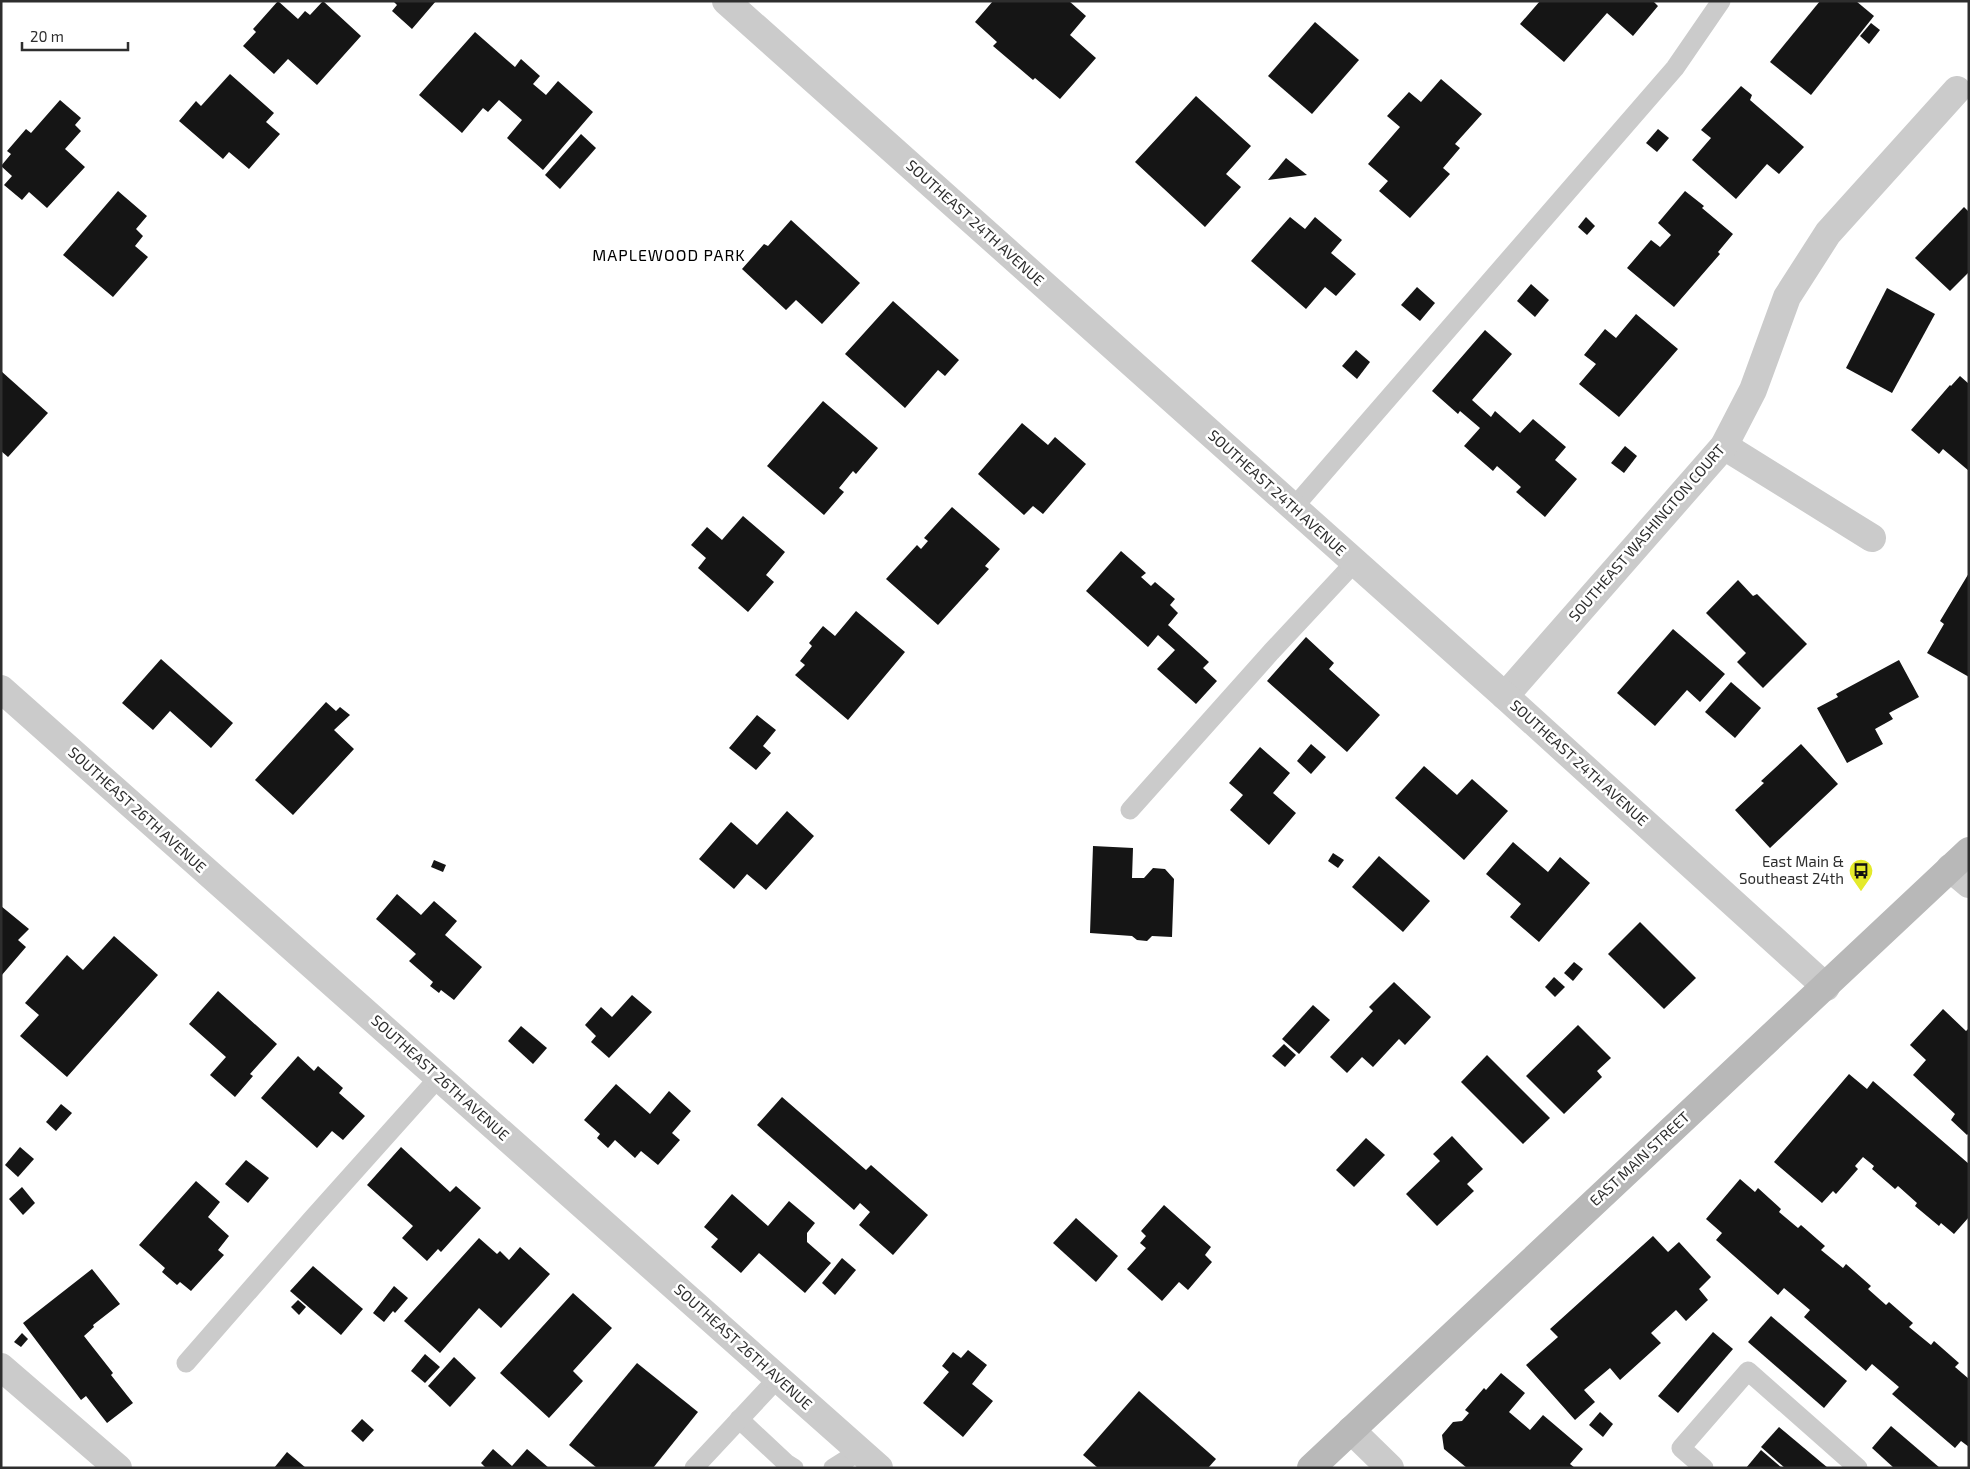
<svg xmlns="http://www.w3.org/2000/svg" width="1970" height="1469" viewBox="0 0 1970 1469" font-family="'Exo 2',sans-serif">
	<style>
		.building { fill: #151515 }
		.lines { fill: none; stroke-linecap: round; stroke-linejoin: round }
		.service { stroke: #cbcbcb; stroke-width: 19 }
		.minor { stroke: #cbcbcb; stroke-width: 28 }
		.tertiary { stroke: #cbcbcb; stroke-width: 28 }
		.secondary { stroke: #b8b8b8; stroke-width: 28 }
		.labels { text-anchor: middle; stroke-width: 5; stroke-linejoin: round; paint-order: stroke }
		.street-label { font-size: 15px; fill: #2e2e2e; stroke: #fff }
		.poi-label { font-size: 15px; fill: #2e2e2e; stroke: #fff; text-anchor: end }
		.neighbourhood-label { font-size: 16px; letter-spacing: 1px; fill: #000; stroke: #fff }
	</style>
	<rect width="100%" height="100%" fill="#fff"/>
	<g class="building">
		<polygon points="278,1 298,19 305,11 310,15 323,1 361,36 317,85 288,59 274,74 243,46 256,32 253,29"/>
		<polygon points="393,1 436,1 412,29 392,11 397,5"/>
		<polygon points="993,1 1069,1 1086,16 1070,35 1096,58 1060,99 1035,78 1033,80 993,46 997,42 975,22"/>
		<polygon points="1540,1 1653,1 1658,6 1633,36 1607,13 1564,62 1520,24"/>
		<polygon points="1820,1 1856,1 1874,16 1811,95 1770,62"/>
		<polygon points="1315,22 1359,60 1312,114 1268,76"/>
		<polygon points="1871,23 1880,30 1869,44 1860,36"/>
		<polygon points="475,32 515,67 521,59 540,76 533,84 546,95 558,81 593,112 543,170 507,138 522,120 499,100 488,112 483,108 462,133 419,95"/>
		<polygon points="230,74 274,113 266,122 280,134 249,169 229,152 223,159 179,121 196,101 201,106"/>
		<polygon points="1441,79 1482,114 1455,144 1460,148 1443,168 1450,174 1410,218 1379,191 1388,181 1368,164 1400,127 1387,116 1409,92 1421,102"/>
		<polygon points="1741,86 1752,95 1750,100 1804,147 1779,174 1767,164 1736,199 1692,160 1711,138 1701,130"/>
		<polygon points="1196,96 1251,146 1226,174 1241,187 1205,227 1135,162"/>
		<polygon points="60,100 81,118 75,125 81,131 65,149 85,167 47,208 29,192 22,200 4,185 12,176 1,166 11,154 7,151 26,129 31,133"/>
		<polygon points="1658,129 1669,138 1657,152 1646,143"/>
		<polygon points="581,134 596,148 560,189 545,175"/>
		<polygon points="1286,158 1307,175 1268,180"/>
		<polygon points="118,191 147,216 136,229 143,236 135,246 148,257 113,297 63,255"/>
		<polygon points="1685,191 1704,206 1702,208 1733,234 1718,252 1720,254 1674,307 1627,268 1651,240 1660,247 1671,235 1658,223"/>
		<polygon points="1964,207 1969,212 1969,272 1950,291 1915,258"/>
		<polygon points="1290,217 1305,229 1315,217 1342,240 1331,253 1356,274 1336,296 1325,287 1306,309 1251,261"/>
		<polygon points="1586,217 1595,226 1587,235 1578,227"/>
		<polygon points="791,220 860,283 822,324 796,300 786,310 742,269 764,244 768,246"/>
		<polygon points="1531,284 1549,300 1535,317 1517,301"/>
		<polygon points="1417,287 1435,303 1420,321 1401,305"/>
		<polygon points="1887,288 1935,314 1892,393 1846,368"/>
		<polygon points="893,301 959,360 945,376 938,370 905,408 845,354"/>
		<polygon points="1636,314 1678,349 1619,417 1579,384 1596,364 1584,355 1605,329 1616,338"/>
		<polygon points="1485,330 1512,354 1472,400 1491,417 1495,411 1520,433 1533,419 1566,447 1555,460 1577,479 1545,517 1516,492 1521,487 1497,466 1493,471 1464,446 1480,428 1460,411 1458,414 1432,391"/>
		<polygon points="1356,350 1370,362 1357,379 1342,366"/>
		<polygon points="1,371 48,413 8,457 1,451"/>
		<polygon points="1960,376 1969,384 1969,471 1943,449 1939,454 1911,430 1950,385 1951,386"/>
		<polygon points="823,401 878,448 856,474 853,471 839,488 844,492 824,515 767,466"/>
		<polygon points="1022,423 1048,445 1055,437 1086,464 1043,514 1033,506 1024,515 978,474"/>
		<polygon points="1625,446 1637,456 1624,473 1611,463"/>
		<polygon points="952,507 1000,549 985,566 989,569 938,625 886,579 917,545 921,549 928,541 924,538"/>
		<polygon points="743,516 785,552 766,575 774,582 748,612 698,568 706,558 691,545 707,527 722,540"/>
		<polygon points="1121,551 1146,573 1141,577 1151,586 1155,582 1175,599 1170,605 1178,613 1168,625 1209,662 1203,668 1217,681 1196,704 1157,669 1175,650 1158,635 1148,647 1086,591"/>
		<polygon points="1969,573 1969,677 1927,653 1944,624 1940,621"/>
		<polygon points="1738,580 1753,596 1757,594 1807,644 1763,688 1737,662 1746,653 1706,613"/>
		<polygon points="856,611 905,652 848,720 795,675 805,665 800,661 812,646 809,643 823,626 835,636"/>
		<polygon points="1673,629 1725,674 1700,702 1687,690 1655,726 1617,693"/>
		<polygon points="1306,637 1334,663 1329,669 1380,715 1347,752 1267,681"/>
		<polygon points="161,659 233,723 211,748 170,711 153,730 122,703"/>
		<polygon points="1899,660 1919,697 1889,713 1893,719 1875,729 1883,744 1847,763 1817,708 1838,697 1836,694"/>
		<polygon points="1731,682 1761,708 1735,738 1705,712"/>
		<polygon points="326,702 336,711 340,707 350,715 334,730 354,749 293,815 255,780"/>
		<polygon points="757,715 776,730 763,746 771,753 756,770 729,748"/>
		<polygon points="1311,744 1326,757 1311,774 1297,761"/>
		<polygon points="1801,744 1838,784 1770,848 1735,810 1764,783 1761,781"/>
		<polygon points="1260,747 1290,773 1273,793 1296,813 1269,845 1230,810 1243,795 1229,783"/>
		<polygon points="1424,766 1457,795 1472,779 1508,811 1464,860 1395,798"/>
		<polygon points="787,811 814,836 766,890 747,874 734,889 699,859 731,822 757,845"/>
		<polygon points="1513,842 1548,872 1560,857 1590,883 1539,942 1510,917 1521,904 1486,874"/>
		<polygon points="1093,846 1133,848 1132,878 1144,878 1153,868 1165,869 1174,879 1172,937 1152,936 1147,941 1137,940 1132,936 1090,933"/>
		<polygon points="1333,853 1344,860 1338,868 1328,861"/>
		<polygon points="1379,856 1430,901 1403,932 1352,887"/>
		<polygon points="434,860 446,865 443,872 431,867"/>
		<polygon points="397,894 421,915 434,901 457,921 445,935 482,967 454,1000 441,990 439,993 430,986 433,982 409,961 416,954 376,919"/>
		<polygon points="1,906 29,929 18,940 26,947 1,976"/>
		<polygon points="1640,922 1696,978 1664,1009 1608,954"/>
		<polygon points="114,936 158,975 67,1077 20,1036 39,1015 25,1003 67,955 83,970"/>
		<polygon points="1574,962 1583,969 1573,981 1564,973"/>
		<polygon points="1554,977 1565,987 1555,997 1545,987"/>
		<polygon points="1394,982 1431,1017 1405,1045 1399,1039 1373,1067 1362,1057 1347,1073 1330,1057 1373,1011 1369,1007"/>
		<polygon points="218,991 277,1044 250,1074 253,1076 235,1097 210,1075 226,1057 189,1024"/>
		<polygon points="632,995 652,1012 609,1058 591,1042 596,1036 585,1025 601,1007 612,1017"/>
		<polygon points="1313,1005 1330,1020 1299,1054 1282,1039"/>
		<polygon points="1943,1009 1966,1031 1969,1028 1969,1133 1967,1135 1951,1120 1955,1114 1913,1075 1926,1060 1910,1045"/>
		<polygon points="1578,1025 1611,1058 1597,1071 1602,1077 1564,1114 1526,1076"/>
		<polygon points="521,1026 547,1048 533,1064 508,1041"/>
		<polygon points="1284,1044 1296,1055 1285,1067 1272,1056"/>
		<polygon points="1487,1055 1550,1118 1523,1144 1461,1082"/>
		<polygon points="298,1056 314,1071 318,1066 343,1088 339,1093 365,1116 343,1140 332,1131 317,1148 261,1098"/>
		<polygon points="1849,1074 1867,1089 1873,1081 1969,1164 1969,1217 1954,1234 1941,1223 1939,1226 1915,1206 1917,1203 1898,1186 1895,1189 1872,1169 1874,1166 1863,1157 1855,1166 1858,1169 1836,1194 1833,1191 1822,1203 1774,1162"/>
		<polygon points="616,1084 650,1114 669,1091 691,1111 672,1133 680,1140 658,1165 641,1151 635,1158 615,1140 608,1148 597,1138 600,1134 584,1120"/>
		<polygon points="782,1097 866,1170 871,1165 928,1215 893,1255 859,1225 870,1212 860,1203 854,1210 757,1125"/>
		<polygon points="61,1104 72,1113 56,1131 46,1122"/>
		<polygon points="1452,1136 1483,1169 1467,1184 1474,1191 1437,1226 1406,1194 1440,1161 1433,1154"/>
		<polygon points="1366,1138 1385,1155 1354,1187 1336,1170"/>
		<polygon points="20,1147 34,1159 18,1177 5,1165"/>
		<polygon points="401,1147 450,1192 456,1186 481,1208 441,1252 438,1249 427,1261 402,1238 413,1226 367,1185"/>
		<polygon points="246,1160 269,1178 248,1203 225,1184"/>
		<polygon points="1740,1179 1755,1192 1758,1188 1781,1209 1779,1212 1798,1228 1801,1225 1825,1246 1821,1250 1843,1268 1846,1264 1871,1286 1868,1289 1886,1305 1889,1302 1913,1323 1909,1327 1931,1345 1934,1341 1959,1363 1955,1367 1969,1379 1969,1447 1961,1441 1955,1448 1892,1394 1899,1387 1872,1364 1866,1371 1804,1317 1810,1310 1784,1288 1778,1295 1716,1240 1722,1233 1706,1219"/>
		<polygon points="196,1181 220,1202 208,1217 229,1236 218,1250 224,1255 191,1291 180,1282 177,1285 162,1272 165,1268 139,1245"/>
		<polygon points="22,1187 35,1203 23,1215 9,1199"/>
		<polygon points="732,1194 768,1226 789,1201 815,1223 807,1233 807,1242 831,1263 805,1293 759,1253 741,1273 711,1247 718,1239 704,1227"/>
		<polygon points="1164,1205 1211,1247 1205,1255 1212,1262 1188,1290 1179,1282 1162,1301 1127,1269 1146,1248 1140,1243 1146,1236 1141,1231"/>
		<polygon points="1076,1218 1118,1256 1096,1282 1053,1243"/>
		<polygon points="1653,1236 1668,1252 1679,1242 1711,1277 1699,1289 1708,1300 1686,1321 1676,1310 1651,1333 1661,1343 1620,1380 1610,1368 1584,1390 1595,1402 1575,1420 1526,1365 1558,1337 1550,1329"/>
		<polygon points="479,1238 497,1254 500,1251 509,1260 520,1247 550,1274 501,1328 479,1308 440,1353 404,1321"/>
		<polygon points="842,1258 856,1270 835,1295 822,1283"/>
		<polygon points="313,1266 363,1309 341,1335 290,1291"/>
		<polygon points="92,1269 120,1304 93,1325 94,1327 84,1336 113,1373 111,1375 133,1403 107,1423 86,1396 81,1400 23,1323"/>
		<polygon points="394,1286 408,1298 395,1313 393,1311 384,1322 373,1313"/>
		<polygon points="573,1293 612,1328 573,1371 583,1381 549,1418 500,1373"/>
		<polygon points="298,1300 306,1307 299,1315 291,1307"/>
		<polygon points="1771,1316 1847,1381 1824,1408 1748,1342"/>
		<polygon points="1713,1332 1733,1349 1678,1413 1658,1396"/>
		<polygon points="22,1333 28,1339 21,1347 14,1342"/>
		<polygon points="968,1350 987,1365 972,1384 993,1401 963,1437 923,1403 949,1372 942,1366 953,1352 961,1358"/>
		<polygon points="425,1354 440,1367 425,1383 411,1371"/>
		<polygon points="454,1357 476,1378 450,1407 428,1386"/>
		<polygon points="637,1363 698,1412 653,1468 597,1468 569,1445"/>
		<polygon points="1501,1373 1525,1393 1509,1412 1530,1430 1543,1415 1583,1449 1570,1464 1575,1468 1467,1468 1444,1449 1442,1435 1453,1422 1462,1421 1469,1413 1465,1410 1484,1388 1486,1390"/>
		<polygon points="1139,1391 1216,1459 1208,1468 1098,1468 1083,1455"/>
		<polygon points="1600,1412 1613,1424 1603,1437 1589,1425"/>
		<polygon points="362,1419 374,1430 363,1442 351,1431"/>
		<polygon points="1891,1426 1940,1468 1894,1468 1872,1448"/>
		<polygon points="1779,1427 1828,1468 1785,1468 1761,1447"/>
		<polygon points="493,1449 512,1466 527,1449 549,1468 486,1468 481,1463"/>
		<polygon points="1761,1450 1782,1468 1746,1468"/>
		<polygon points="287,1452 306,1468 274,1468"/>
	</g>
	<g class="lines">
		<g class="service">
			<polyline points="1294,507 1675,68 1721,1"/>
			<polyline points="1130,810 1271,652 1355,562"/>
			<polyline points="186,1363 311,1220 439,1077"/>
			<polyline points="739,1419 786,1463 794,1468"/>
			<polyline points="694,1468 778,1378"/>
			<polyline points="833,1468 860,1451"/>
			<polyline points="1704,1468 1681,1448 1748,1371 1858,1468"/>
		</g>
		<g class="minor">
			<polyline points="1724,446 1872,538"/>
			<polyline points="1,689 879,1468"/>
			<polyline points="1505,696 1724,446 1753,390 1787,297 1828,233 1957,90"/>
			<polyline points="1950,868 1969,884"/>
			<polyline points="1,1367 118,1468"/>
			<polyline points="1351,1430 1390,1468"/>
		</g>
		<polyline class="tertiary" points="726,1 1505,696 1826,987"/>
		<polyline class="secondary" points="1311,1468 1969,851"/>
	</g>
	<defs>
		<symbol id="bus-pin" viewBox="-11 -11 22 30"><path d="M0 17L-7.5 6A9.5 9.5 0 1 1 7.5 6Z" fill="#e4ea2b" stroke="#fff"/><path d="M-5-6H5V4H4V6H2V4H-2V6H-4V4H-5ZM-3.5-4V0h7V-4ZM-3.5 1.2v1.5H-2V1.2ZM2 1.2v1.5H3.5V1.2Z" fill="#111"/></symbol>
	</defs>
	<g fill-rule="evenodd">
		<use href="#bus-pin" x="1847" y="857" width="28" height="38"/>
	</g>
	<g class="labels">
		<g class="street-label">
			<text transform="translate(975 223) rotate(42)" y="5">SOUTHEAST 24TH AVENUE</text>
			<text transform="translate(1277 493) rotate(42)" y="5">SOUTHEAST 24TH AVENUE</text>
			<text transform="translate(1647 533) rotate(-49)" y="5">SOUTHEAST WASHINGTON COURT</text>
			<text transform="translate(1579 763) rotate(42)" y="5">SOUTHEAST 24TH AVENUE</text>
			<text transform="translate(137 810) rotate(42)" y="5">SOUTHEAST 26TH AVENUE</text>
			<text transform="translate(440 1078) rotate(42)" y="5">SOUTHEAST 26TH AVENUE</text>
			<text transform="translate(1640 1159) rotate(-43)" y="5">EAST MAIN STREET</text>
			<text transform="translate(743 1347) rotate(42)" y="5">SOUTHEAST 26TH AVENUE</text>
		</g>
		<g class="poi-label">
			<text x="1844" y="867">East Main &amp;<tspan x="1844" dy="17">Southeast 24th</tspan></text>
		</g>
		<g class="neighbourhood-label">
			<text x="669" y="261">MAPLEWOOD PARK</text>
		</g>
	</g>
	<rect width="1970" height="1469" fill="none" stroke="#2e2e2e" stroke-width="5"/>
	<path d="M22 42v8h106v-8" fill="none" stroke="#2e2e2e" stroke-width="2.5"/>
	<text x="30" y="42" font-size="15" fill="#2e2e2e" stroke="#ffffff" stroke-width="4" paint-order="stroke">20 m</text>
</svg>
